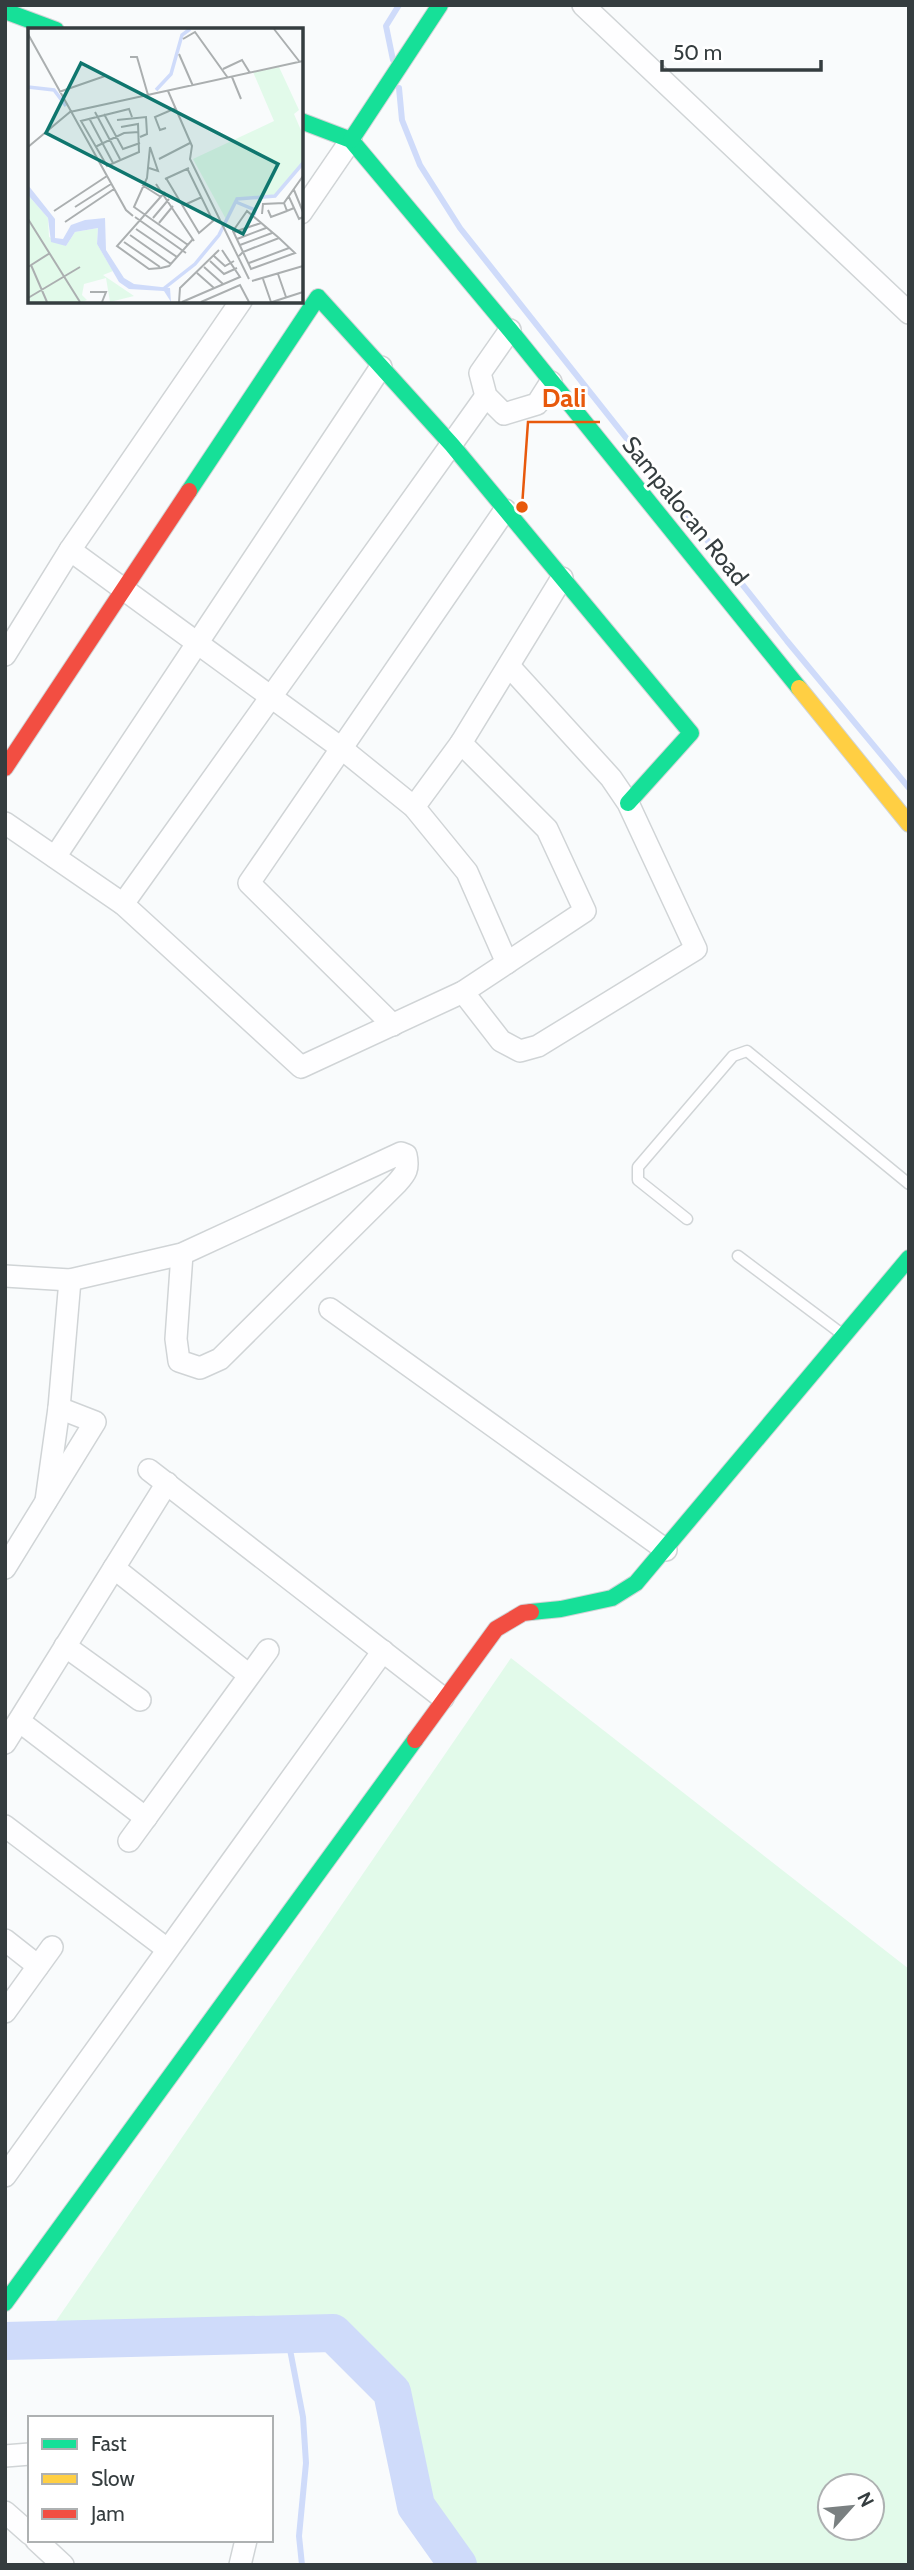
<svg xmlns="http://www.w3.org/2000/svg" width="914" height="2570" viewBox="0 0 914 2570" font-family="Cabin,sans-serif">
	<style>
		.green { fill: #e2faea; fill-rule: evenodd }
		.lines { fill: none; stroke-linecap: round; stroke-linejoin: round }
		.stream { stroke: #cfdbfa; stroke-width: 6 }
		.river { stroke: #cfdbfa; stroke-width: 38 }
		.lane-casing { stroke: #d0d4d6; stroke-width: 13 }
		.street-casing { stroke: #d0d4d6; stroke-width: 24 }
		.fast-casing { stroke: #d0d4d6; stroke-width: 18 }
		.slow-casing { stroke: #d0d4d6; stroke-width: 18 }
		.jam-casing { stroke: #d0d4d6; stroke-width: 18 }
		.lane { stroke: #fefeff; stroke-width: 10 }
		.street { stroke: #fefeff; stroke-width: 21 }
		.fast { stroke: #16e098; stroke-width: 16 }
		.slow { stroke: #ffcf43; stroke-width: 16 }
		.jam { stroke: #f24e42; stroke-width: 16 }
		.labels { text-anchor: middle; stroke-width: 6; stroke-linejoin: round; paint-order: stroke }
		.street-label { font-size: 24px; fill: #353d3f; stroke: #fff }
		.inset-river { fill: none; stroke: #cfdbfa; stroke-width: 3.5 }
		.inset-road { fill: none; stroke: #abafb0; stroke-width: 2 }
		.view { fill: #0f766e; fill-opacity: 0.15; stroke: #0f766e; stroke-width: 3.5 }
		.inset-edge { fill: none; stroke: #353d3f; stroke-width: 3.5 }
		.leader { fill: none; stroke: #e8590c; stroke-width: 2.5 }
		.callout-dot { fill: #e8590c; stroke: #fff; stroke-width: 2.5 }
		.callout-label { font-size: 26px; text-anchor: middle; font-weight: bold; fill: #e8590c; stroke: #fff; stroke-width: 6; stroke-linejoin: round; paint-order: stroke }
	</style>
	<rect width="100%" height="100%" fill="#f9fbfc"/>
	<path class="green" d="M 511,1658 L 909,1969 L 909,2565 L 457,2565 L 416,2506 L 392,2392 L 333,2333 L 43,2340 ZM 830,2486 L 872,2486 L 872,2528 L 830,2528 Z"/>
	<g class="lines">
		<g class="stream">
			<polyline points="393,60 386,26 399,5"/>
			<polyline points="399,88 402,120 420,165 460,228 787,641 909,788"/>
			<polyline points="287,2334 303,2417 306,2463 299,2536 302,2565"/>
		</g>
		<polyline class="river" points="5,2341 333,2333 392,2392 416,2506 458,2565"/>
		<defs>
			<g id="lane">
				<polyline points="687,1219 638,1180 638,1167 733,1056 747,1051 909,1184"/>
				<polyline points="738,1256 842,1334"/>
			</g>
			<g id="street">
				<polyline points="583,5 909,313"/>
				<polyline points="301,213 351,140"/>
				<polyline points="510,330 480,373 486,396 504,414 537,404 551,382"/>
				<polyline points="70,550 341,748 414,807 467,872 507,963"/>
				<polyline points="5,655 70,550 241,301"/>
				<polyline points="414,807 461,743 562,578"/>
				<polyline points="5,823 123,904 301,1067 463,992 585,911 547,829 461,743"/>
				<polyline points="55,857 381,367"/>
				<polyline points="123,904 486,396"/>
				<polyline points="463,992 501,1041 520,1051 538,1046 696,949 628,803 611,778 509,666"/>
				<polyline points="393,1025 249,883 505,510"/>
				<path d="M 5,1276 L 70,1280 L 182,1254 L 401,1153 L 406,1155 C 409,1169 406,1173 397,1183 L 220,1359 L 200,1368 L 179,1361 L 176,1339 L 182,1254"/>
				<polyline points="330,1309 666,1550"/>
				<polyline points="149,1470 443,1698"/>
				<polyline points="46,1501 59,1408 70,1280"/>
				<polyline points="5,1568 95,1422 59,1408"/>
				<polyline points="114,1568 249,1675"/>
				<polyline points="65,1646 140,1700"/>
				<polyline points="19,1721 146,1818"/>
				<polyline points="5,1743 167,1483"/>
				<polyline points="5,1826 167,1949"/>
				<polyline points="129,1841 268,1650"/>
				<polyline points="5,1940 38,1966"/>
				<polyline points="5,2012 52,1947"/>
				<polyline points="5,2176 383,1651"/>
				<polyline points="5,2456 30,2454"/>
				<polyline points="5,2512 30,2534"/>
				<polyline points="36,2540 63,2565"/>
				<polyline points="240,2565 246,2540"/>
			</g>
			<g id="fast">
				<polyline points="5,11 56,30"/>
				<polyline points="301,121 351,140 510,330 799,688"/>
				<polyline points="351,140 440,5"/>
				<polyline points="189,491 318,297 452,445 691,733 628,803"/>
				<polyline points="531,1612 561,1609 612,1598 636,1583 909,1258"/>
				<polyline points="5,2303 415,1740"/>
			</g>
			<polyline id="slow" points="799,688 909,824"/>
			<g id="jam">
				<polyline points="5,768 189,491"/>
				<polyline points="415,1740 496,1629 523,1613 531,1612"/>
			</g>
		</defs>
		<use href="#lane" class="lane-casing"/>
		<use href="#street" class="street-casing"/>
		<use href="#fast" class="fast-casing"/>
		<use href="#slow" class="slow-casing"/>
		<use href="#jam" class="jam-casing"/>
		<use href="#lane" class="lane"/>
		<use href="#street" class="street"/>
		<use href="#fast" class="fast"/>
		<use href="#slow" class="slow"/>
		<use href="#jam" class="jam"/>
	</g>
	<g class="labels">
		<g class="street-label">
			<text transform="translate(685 511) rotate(51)" y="8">Sampalocan Road</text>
		</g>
	</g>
	<g transform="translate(28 28)">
		<rect width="275" height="275" fill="#f9fbfc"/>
		<path d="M 251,39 L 271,82 L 266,86 L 275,107 L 275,135 L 247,168 L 210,171 L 199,193 L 165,131 L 246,93 L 225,44 ZM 0,167 L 20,190 L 21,209 L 38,218 L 47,204 L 70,200 L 69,216 L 85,243 L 75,247 L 106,268 L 82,274 L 78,250 L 56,256 L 54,267 L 59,272 L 54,274 L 0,274 Z" fill="#e2faea"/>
		<path d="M 0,157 L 27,191 L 27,210 L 35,211 L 43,197 L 57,192 L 77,190 L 78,222 L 96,250 L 106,256 L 142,260 L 143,274 L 136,263 L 101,261 L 91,254 L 69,216 L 70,200 L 47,204 L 38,218 L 23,214 L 20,190 L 0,167 Z" fill="#cfdbfa"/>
		<path class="inset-river" d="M 0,59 L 26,62 L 38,78M 128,62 L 143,46 L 154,7 L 162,1M 208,174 L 227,182 L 226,187M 134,262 L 167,236 L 191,207 L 209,171 L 247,168 L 275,135"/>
		<path class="inset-road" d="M 246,1 L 271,33M 0,6 L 98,182 L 105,188M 155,11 L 167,4 L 200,50M 151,26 L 165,58M 102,29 L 109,29 L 120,67M 195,41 L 214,32 L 222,45M 204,49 L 213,71M 140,63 L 164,118 L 162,131 L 221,251M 31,64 L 77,48M 67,84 L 92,131M 76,86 L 95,121 L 112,115M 61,90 L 85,135M 89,92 L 118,89 L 119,106 L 112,109M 93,99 L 110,96 L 111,124 L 79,138 L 53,93 L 101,81 L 104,89M 138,100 L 132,102 L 127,89 L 148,80M 0,119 L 42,84 L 275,33M 67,119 L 96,105 L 111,104M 131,131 L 162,115M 121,140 L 130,143 L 122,119 L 119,150 L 106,179 L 160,217M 138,150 L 171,205 L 185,193 L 159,140M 137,151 L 161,140M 128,156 L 166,213M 114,157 L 133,169M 266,162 L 275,184M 137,164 L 89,218 L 121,241 L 133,240 L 141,238 L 165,211M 261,169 L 271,191 L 275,189M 154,178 L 174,169M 47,179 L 83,156M 266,180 L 259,183 L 256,175 L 275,148M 240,182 L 243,189 L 259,183M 26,183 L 79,148M 234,186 L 235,176 L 256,175M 107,189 L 158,225M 125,190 L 141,171M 0,191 L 52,274M 37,194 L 86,161M 131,195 L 145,178M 108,201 L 149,229M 206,204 L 233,195M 102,207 L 143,236M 209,211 L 238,200M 96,214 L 132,239M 212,217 L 244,205M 186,228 L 197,238 L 206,233M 211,228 L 215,224 L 205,203 L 219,183 L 251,210 L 267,225 L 223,241 L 215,224 L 251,210M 182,233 L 196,246 L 209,240M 221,235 L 261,220M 3,237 L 19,274M 0,239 L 22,225M 176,239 L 195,256M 169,245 L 186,260M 250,246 L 258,269M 235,251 L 243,274M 224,253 L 275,238M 62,264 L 78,264 L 74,274M 0,270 L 52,239M 151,274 L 152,260 L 191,222M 154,274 L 212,249 L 194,222M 173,274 L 212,257 L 221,274M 244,274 L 275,264"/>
		<path class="view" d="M 53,35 L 250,136 L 215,206 L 18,105 Z"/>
		<rect width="275" height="275" class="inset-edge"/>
	</g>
	<path class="leader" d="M522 507L528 422H600"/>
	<circle class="callout-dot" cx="522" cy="507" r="7"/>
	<g class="callout-label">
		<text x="564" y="407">Dali</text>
	</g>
	<rect width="914" height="2570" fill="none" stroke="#353d3f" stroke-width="14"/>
	<rect x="28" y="2416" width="245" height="126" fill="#ffffff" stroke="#aeb1b2" stroke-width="2"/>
	<rect x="42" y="2439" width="35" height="10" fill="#16e098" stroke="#aeb1b2" stroke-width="2"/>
	<text x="91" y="2451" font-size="21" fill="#353d3f">Fast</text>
	<rect x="42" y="2474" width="35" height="10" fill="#ffcf43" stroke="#aeb1b2" stroke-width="2"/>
	<text x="91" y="2486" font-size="21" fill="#353d3f">Slow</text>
	<rect x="42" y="2509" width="35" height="10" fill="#f24e42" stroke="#aeb1b2" stroke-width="2"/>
	<text x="91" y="2521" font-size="21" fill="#353d3f">Jam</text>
	<g transform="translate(851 2507) rotate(63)"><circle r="33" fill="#ffffff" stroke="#aeb1b2" stroke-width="2"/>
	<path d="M0-5L12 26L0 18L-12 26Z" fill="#7a8081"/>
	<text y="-10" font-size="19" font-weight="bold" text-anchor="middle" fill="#353d3f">N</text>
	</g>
	<path d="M662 60v10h159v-10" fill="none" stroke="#353d3f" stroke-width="3.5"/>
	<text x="673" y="60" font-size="21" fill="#353d3f" stroke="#ffffff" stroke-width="5" paint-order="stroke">50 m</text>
</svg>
